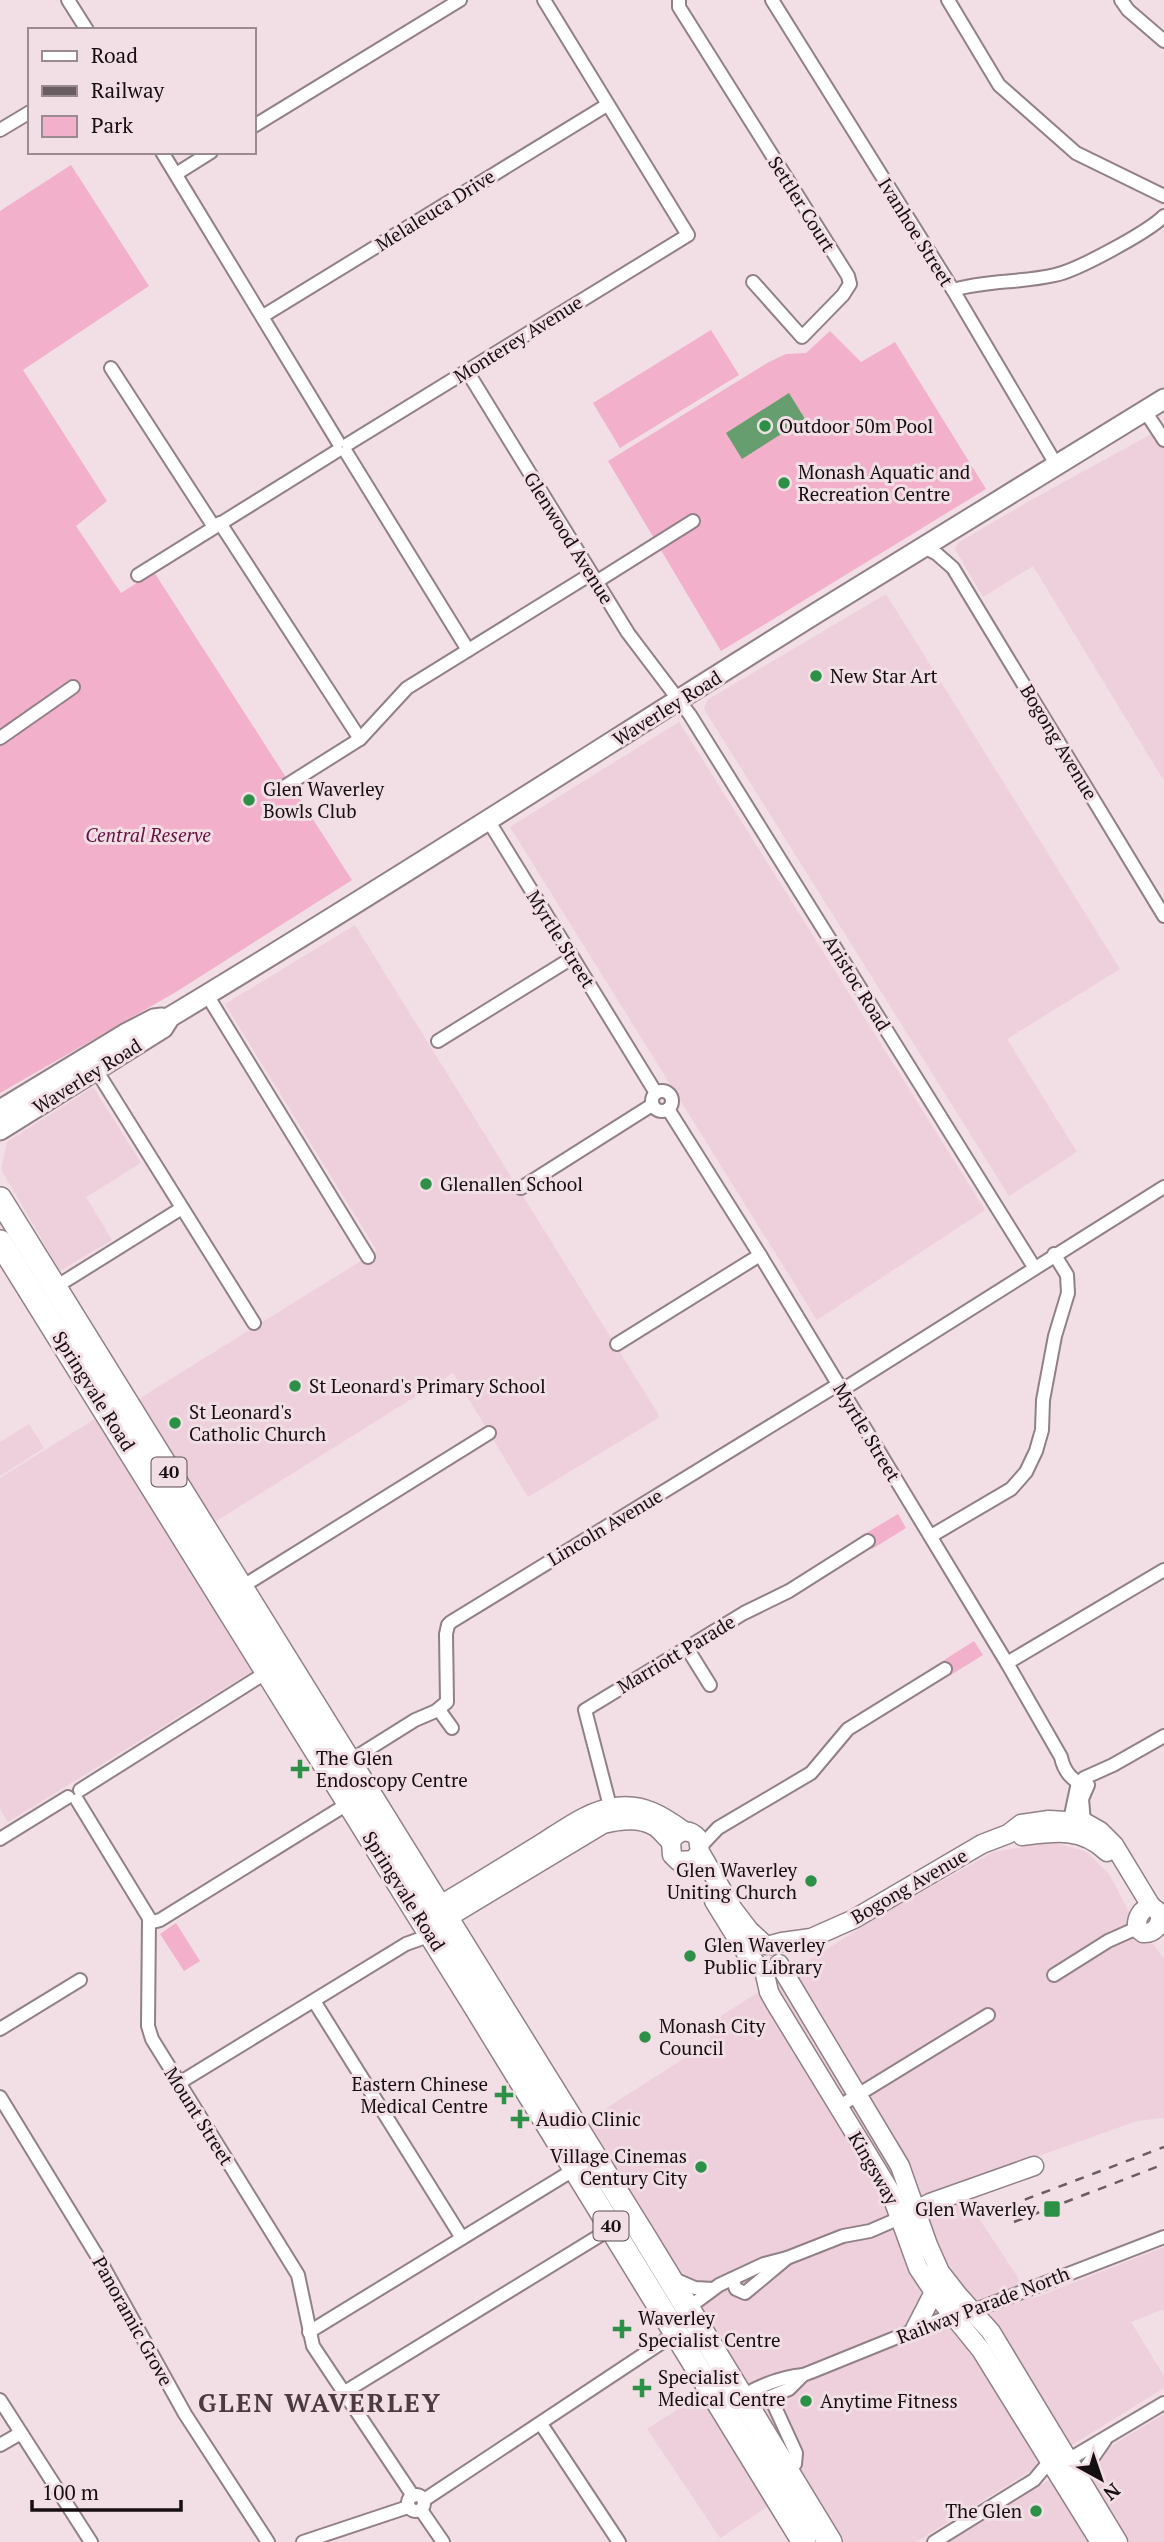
<svg xmlns="http://www.w3.org/2000/svg" width="1164" height="2542" viewBox="0 0 1164 2542" font-family="'PT Serif',serif">
	<style>
		.built { fill: #edd0db }
		.green { fill: #f2b0ca }
		.water { fill: #669e6f }
		.lines { fill: none; stroke-linecap: round; stroke-linejoin: round }
		.street-casing { stroke: #928087; stroke-width: 16 }
		.secondary-casing { stroke: #928087; stroke-width: 21 }
		.primary-casing { stroke: #928087; stroke-width: 23 }
		.highway-casing { stroke: #928087; stroke-width: 26 }
		.street { stroke: #fff; stroke-width: 12 }
		.secondary { stroke: #fff; stroke-width: 18 }
		.primary { stroke: #fff; stroke-width: 19 }
		.highway { stroke: #fff; stroke-width: 23 }
		.rail { stroke: #695d61; stroke-width: 2.5; stroke-dasharray: 9 9; stroke-linecap: butt }
		.poi-dot { fill: #2c9146; stroke: #f2dee5; stroke-width: 2.5 }
		.labels { text-anchor: middle; stroke-width: 6; stroke-linejoin: round; paint-order: stroke }
		.shield { fill: #f2dee5; stroke: #584d51; stroke-width: 2 }
		.shield-label { font-size: 18px; font-weight: bold; fill: #160f12 }
		.street-label { font-size: 19px; fill: #160f12; stroke: #f2dee5 }
		.poi-label { font-size: 19px; fill: #160f12; stroke: #f2dee5; text-anchor: start }
		.park-label { font-size: 19px; font-style: italic; fill: #65123e; stroke: #f2dee5 }
		.district-label { font-size: 26px; font-weight: bold; letter-spacing: 2px; fill: #4b3b41; stroke: #f2dee5 }
	</style>
	<rect width="100%" height="100%" fill="#f2dee5"/>
	<g class="built">
		<polygon points="1164,427 1164,781 1033,566 983,597 955,549 958,543 1024,504"/>
		<polygon points="886,594 1120,969 1007,1039 1077,1152 1009,1196 704,709 707,700"/>
		<polygon points="679,722 985,1210 817,1320 510,827"/>
		<polygon points="355,925 660,1417 528,1497 453,1373 213,1523 137,1400 377,1251 225,1004"/>
		<polygon points="93,1087 141,1163 86,1197 112,1240 60,1271 1,1169 7,1142"/>
		<polygon points="98,1417 254,1670 8,1822 0,1809 0,1478"/>
		<polygon points="29,1424 44,1448 0,1476 0,1442"/>
		<polygon points="1052,1842 1087,1852 1109,1874 1128,1910 1164,1959 1164,2118 1137,2121 957,2185 1032,2299 1164,2247 1164,2309 1131,2322 1164,2376 1164,2388 916,2542 844,2542 588,2120 708,2043 716,2019 884,1913 994,1852"/>
		<polygon points="701,2394 768,2506 720,2538 647,2429"/>
		<polygon points="1164,2414 1164,2542 1130,2542 1091,2479 1092,2470 1109,2447"/>
		<polygon points="1052,2478 1094,2542 946,2542"/>
	</g>
	<g class="green">
		<polygon points="71,165 149,286 23,370 107,501 76,526 121,593 154,572 352,880 176,992 0,1093 0,211"/>
		<polygon points="711,330 739,375 620,448 593,403"/>
		<polygon points="830,331 861,362 895,342 986,489 721,651 608,461 769,362 786,354 806,353"/>
		<polygon points="898,1514 906,1528 872,1549 863,1535"/>
		<polygon points="974,1641 983,1655 949,1676 941,1662"/>
		<polygon points="176,1923 200,1961 184,1971 160,1934"/>
	</g>
	<polygon class="water" points="789,393 805,419 742,459 726,433"/>
	<g class="lines">
		<defs>
			<g id="street">
				<polyline points="68,0 87,30"/>
				<polyline points="679,0 679,7 848,276 850,284 843,295 802,337 753,282"/>
				<polyline points="772,0 953,290 1057,466"/>
				<polyline points="948,0 999,85 1076,153 1164,196"/>
				<polyline points="1121,0 1128,10 1164,41"/>
				<polyline points="254,126 460,0"/>
				<polyline points="0,130 30,112"/>
				<polyline points="162,152 338,442"/>
				<polyline points="176,174 211,152"/>
				<path d="M 953,290 C 986,280 1021,283 1055,275 C 1078,270 1148,232 1164,216"/>
				<polyline points="263,316 607,105"/>
				<polyline points="111,368 214,527"/>
				<polyline points="467,371 628,633 690,715 1034,1267"/>
				<polyline points="1145,411 1164,440"/>
				<polyline points="348,444 688,235 544,0"/>
				<polyline points="346,452 468,650"/>
				<polyline points="220,523 360,739"/>
				<polyline points="922,546 937,554 953,568 1164,916"/>
				<polyline points="138,575 337,451"/>
				<polyline points="596,582 693,521"/>
				<polyline points="0,738 73,687"/>
				<polyline points="287,785 360,739 407,688 591,574"/>
				<polyline points="488,820 656,1093"/>
				<polyline points="207,995 368,1257"/>
				<polyline points="438,1041 572,958"/>
				<polyline points="93,1065 254,1323"/>
				<circle cx="662" cy="1101" r="10"/>
				<path d="M 668,1109 L 760,1255 L 1007,1663 L 1061,1757 C 1064,1772 1072,1780 1086,1787"/>
				<polyline points="521,1188 652,1105"/>
				<polyline points="54,1288 182,1208"/>
				<polyline points="617,1344 760,1255"/>
				<polyline points="842,1390 1164,1187"/>
				<polyline points="931,1536 1011,1489 1026,1472 1036,1451 1042,1430 1043,1400 1055,1336 1068,1293 1067,1275 1054,1254"/>
				<polyline points="240,1588 489,1433"/>
				<polyline points="687,1648 710,1685"/>
				<polyline points="1007,1663 1164,1570"/>
				<polyline points="439,1710 452,1728"/>
				<polyline points="348,1762 415,1720 436,1711 447,1702 446,1634 448,1625 451,1622 839,1384"/>
				<polyline points="80,1790 270,1670"/>
				<polyline points="77,1800 149,1918 148,2026 152,2039 298,2275 313,2346 413,2496"/>
				<polyline points="612,1814 585,1710 744,1613 789,1591 868,1541"/>
				<polyline points="1070,1820 1077,1787 1084,1778 1113,1765 1164,1736"/>
				<polyline points="1084,1822 1082,1799 1088,1785"/>
				<polyline points="0,1839 68,1797"/>
				<polyline points="701,1846 718,1828 811,1773 848,1729 945,1669"/>
				<polyline points="149,1923 160,1920 349,1803"/>
				<polyline points="1054,1975 1108,1941 1137,1928"/>
				<polyline points="314,2001 462,2238"/>
				<polyline points="0,2029 80,1980"/>
				<polyline points="179,2083 406,1944 431,1935"/>
				<polyline points="0,2097 99,2259 185,2414 268,2542"/>
				<polyline points="838,2107 988,2015"/>
				<polyline points="674,2279 695,2288 713,2289"/>
				<polyline points="732,2279 736,2289 745,2293 787,2258"/>
				<polyline points="688,2308 719,2285 764,2264 787,2258 843,2236 870,2231 900,2218"/>
				<polyline points="309,2332 575,2169"/>
				<polyline points="343,2393 612,2228"/>
				<path d="M 737,2399 C 757,2387 780,2377 803,2375"/>
				<polyline points="0,2400 91,2542"/>
				<polyline points="774,2405 796,2453 795,2464 787,2472"/>
				<polyline points="743,2408 789,2389 803,2375 811,2372 942,2319 978,2309 1164,2237"/>
				<polyline points="541,2424 619,2542"/>
				<polyline points="0,2445 21,2433"/>
				<polyline points="1063,2463 1164,2403"/>
				<polyline points="1081,2480 1087,2466 1105,2440"/>
				<circle cx="416" cy="2503" r="8"/>
				<polyline points="424,2500 676,2333"/>
				<polyline points="421,2510 443,2542"/>
				<polyline points="303,2542 408,2507"/>
				<polyline points="934,2542 1034,2480 1049,2462"/>
			</g>
			<g id="secondary">
				<path d="M 1022,1836 C 1053,1832 1082,1827 1107,1852"/>
				<path d="M 700,1852 L 693,1860 L 678,1861 L 672,1855 L 671,1842 C 677,1830 689,1828 698,1838 L 700,1852 L 733,1909 L 749,1930 L 765,1945"/>
				<polyline points="714,1901 746,1953 755,1962"/>
				<path d="M 1151,1906 L 1160,1913 C 1162,1925 1154,1934 1143,1933 L 1137,1928 C 1136,1918 1141,1909 1151,1906 Z"/>
				<path d="M 431,1915 L 447,1901 C 478,1883 508,1864 539,1845 C 562,1831 588,1810 616,1807 C 643,1803 663,1816 684,1831"/>
				<path d="M 437,1924 L 603,1824 C 619,1820 639,1817 654,1826 C 660,1829 665,1837 671,1842"/>
				<polyline points="771,1945 782,1942 811,1938 854,1919 982,1844 1008,1834 1021,1824 1049,1820 1084,1822 1100,1831 1114,1845 1151,1906"/>
				<polyline points="779,1964 900,2166 928,2245 940,2272 958,2295 991,2332 1118,2542"/>
				<polyline points="764,1970 769,1992 774,2001 890,2191 918,2268 934,2292 981,2350 1100,2542"/>
				<polyline points="907,2215 930,2203 1034,2166"/>
				<polyline points="915,2329 934,2292"/>
			</g>
			<g id="primary">
				<polyline points="0,1110 125,1034 154,1019 162,1018"/>
				<path d="M 0,1130 L 163,1028 L 170,1017 C 388,886 602,747 818,612 C 933,540 1049,471 1164,399"/>
			</g>
			<g id="highway">
				<polyline points="0,1199 645,2238 830,2542"/>
				<polyline points="0,1242 477,2009 804,2542"/>
			</g>
		</defs>
		<use href="#street" class="street-casing"/>
		<use href="#secondary" class="secondary-casing"/>
		<use href="#primary" class="primary-casing"/>
		<use href="#highway" class="highway-casing"/>
		<use href="#street" class="street"/>
		<use href="#secondary" class="secondary"/>
		<use href="#primary" class="primary"/>
		<use href="#highway" class="highway"/>
		<g class="rail">
			<polyline points="1008,2206 1164,2147"/>
			<polyline points="1014,2222 1164,2164"/>
		</g>
	</g>
	<g class="poi-dot">
		<circle cx="765" cy="426" r="7"/>
		<circle cx="784" cy="483" r="7"/>
		<circle cx="816" cy="676" r="7"/>
		<circle cx="249" cy="800" r="7"/>
		<circle cx="426" cy="1184" r="7"/>
		<circle cx="295" cy="1386" r="7"/>
		<circle cx="175" cy="1423" r="7"/>
		<path d="M296.5 1758.5h7v7h7v7h-7v7h-7v-7h-7v-7h7z"/>
		<circle cx="811" cy="1881" r="7"/>
		<circle cx="690" cy="1956" r="7"/>
		<circle cx="645" cy="2037" r="7"/>
		<path d="M500.5 2084.5h7v7h7v7h-7v7h-7v-7h-7v-7h7z"/>
		<path d="M516.5 2108.5h7v7h7v7h-7v7h-7v-7h-7v-7h7z"/>
		<circle cx="701" cy="2167" r="7"/>
		<rect x="1043" y="2200" width="18" height="18" rx="3.5"/>
		<path d="M618.5 2318.5h7v7h7v7h-7v7h-7v-7h-7v-7h7z"/>
		<path d="M638.5 2377.5h7v7h7v7h-7v7h-7v-7h-7v-7h7z"/>
		<circle cx="806" cy="2401" r="7"/>
		<circle cx="1036" cy="2511" r="7"/>
	</g>
	<g class="labels">
		<g class="shield">
			<rect x="151.5" y="1457.5" width="35" height="29" rx="5"/>
			<rect x="593.5" y="2211.5" width="35" height="29" rx="5"/>
		</g>
		<g class="shield-label">
			<text x="169" y="1478">40</text>
			<text x="611" y="2232">40</text>
		</g>
		<g class="street-label">
			<text transform="translate(802 204) rotate(58)" y="7">Settler Court</text>
			<text transform="translate(435 210) rotate(-32)" y="7">Melaleuca Drive</text>
			<text transform="translate(916 232) rotate(58)" y="7">Ivanhoe Street</text>
			<text transform="translate(518 339) rotate(-32)" y="7">Monterey Avenue</text>
			<text transform="translate(569 538) rotate(58)" y="7">Glenwood Avenue</text>
			<text transform="translate(667 708) rotate(-32)" y="7">Waverley Road</text>
			<text transform="translate(1059 742) rotate(59)" y="7">Bogong Avenue</text>
			<text transform="translate(561 939) rotate(58)" y="7">Myrtle Street</text>
			<text transform="translate(857 983) rotate(58)" y="7">Aristoc Road</text>
			<text transform="translate(87 1076) rotate(-32)" y="7">Waverley Road</text>
			<text transform="translate(94 1391) rotate(58)" y="7">Springvale Road</text>
			<text transform="translate(867 1432) rotate(59)" y="7">Myrtle Street</text>
			<text transform="translate(605 1527) rotate(-31)" y="7">Lincoln Avenue</text>
			<text transform="translate(676 1654) rotate(-31)" y="7">Marriott Parade</text>
			<text transform="translate(909 1886) rotate(-30)" y="7">Bogong Avenue</text>
			<text transform="translate(404 1891) rotate(58)" y="7">Springvale Road</text>
			<text transform="translate(199 2116) rotate(58)" y="7">Mount Street</text>
			<text transform="translate(874 2168) rotate(60)" y="7">Kingsway</text>
			<text transform="translate(983 2305) rotate(-21)" y="7">Railway Parade North</text>
			<text transform="translate(133 2321) rotate(61)" y="7">Panoramic Grove</text>
		</g>
		<g class="poi-label">
			<text x="779" y="433">Outdoor 50m Pool</text>
			<text x="798" y="479">Monash Aquatic and<tspan x="798" dy="22">Recreation Centre</tspan></text>
			<text x="830" y="683">New Star Art</text>
			<text x="263" y="796">Glen Waverley<tspan x="263" dy="22">Bowls Club</tspan></text>
			<text x="440" y="1191">Glenallen School</text>
			<text x="309" y="1393">St Leonard's Primary School</text>
			<text x="189" y="1419">St Leonard's<tspan x="189" dy="22">Catholic Church</tspan></text>
			<text x="316" y="1765">The Glen<tspan x="316" dy="22">Endoscopy Centre</tspan></text>
			<text x="797" y="1877" text-anchor="end">Glen Waverley<tspan x="797" dy="22">Uniting Church</tspan></text>
			<text x="704" y="1952">Glen Waverley<tspan x="704" dy="22">Public Library</tspan></text>
			<text x="659" y="2033">Monash City<tspan x="659" dy="22">Council</tspan></text>
			<text x="488" y="2091" text-anchor="end">Eastern Chinese<tspan x="488" dy="22">Medical Centre</tspan></text>
			<text x="536" y="2126">Audio Clinic</text>
			<text x="687" y="2163" text-anchor="end">Village Cinemas<tspan x="687" dy="22">Century City</tspan></text>
			<text x="1036" y="2216" text-anchor="end">Glen Waverley</text>
			<text x="638" y="2325">Waverley<tspan x="638" dy="22">Specialist Centre</tspan></text>
			<text x="658" y="2384">Specialist<tspan x="658" dy="22">Medical Centre</tspan></text>
			<text x="820" y="2408">Anytime Fitness</text>
			<text x="1022" y="2518" text-anchor="end">The Glen</text>
		</g>
		<g class="park-label">
			<text x="148" y="842">Central Reserve</text>
		</g>
		<g class="district-label">
			<text x="320" y="2412">GLEN WAVERLEY</text>
		</g>
	</g>
	<rect x="28" y="28" width="228" height="126" fill="#f2dee5" stroke="#9a8b91" stroke-width="2"/>
	<rect x="42" y="51" width="35" height="10" fill="#ffffff" stroke="#9a8b91" stroke-width="2"/>
	<text x="91" y="63" font-size="21" fill="#160f12">Road</text>
	<rect x="42" y="86" width="35" height="10" fill="#695d61" stroke="#9a8b91" stroke-width="2"/>
	<text x="91" y="98" font-size="21" fill="#160f12">Railway</text>
	<rect x="42" y="116" width="35" height="21" fill="#f2b0ca" stroke="#9a8b91" stroke-width="2"/>
	<text x="91" y="133" font-size="21" fill="#160f12">Park</text>
	<g transform="translate(1101 2479) rotate(140)" stroke="#f2dee5" stroke-width="5" paint-order="stroke">
	<path d="M0-5L12 26L0 18L-12 26Z" fill="#160f12"/>
	<text y="-10" font-size="19" font-weight="bold" text-anchor="middle" fill="#160f12">N</text>
	</g>
	<path d="M32 2500v10h149v-10" fill="none" stroke="#160f12" stroke-width="3.5"/>
	<text x="42" y="2500" font-size="21" fill="#160f12" stroke="#f2dee5" stroke-width="5" paint-order="stroke">100 m</text>
</svg>
